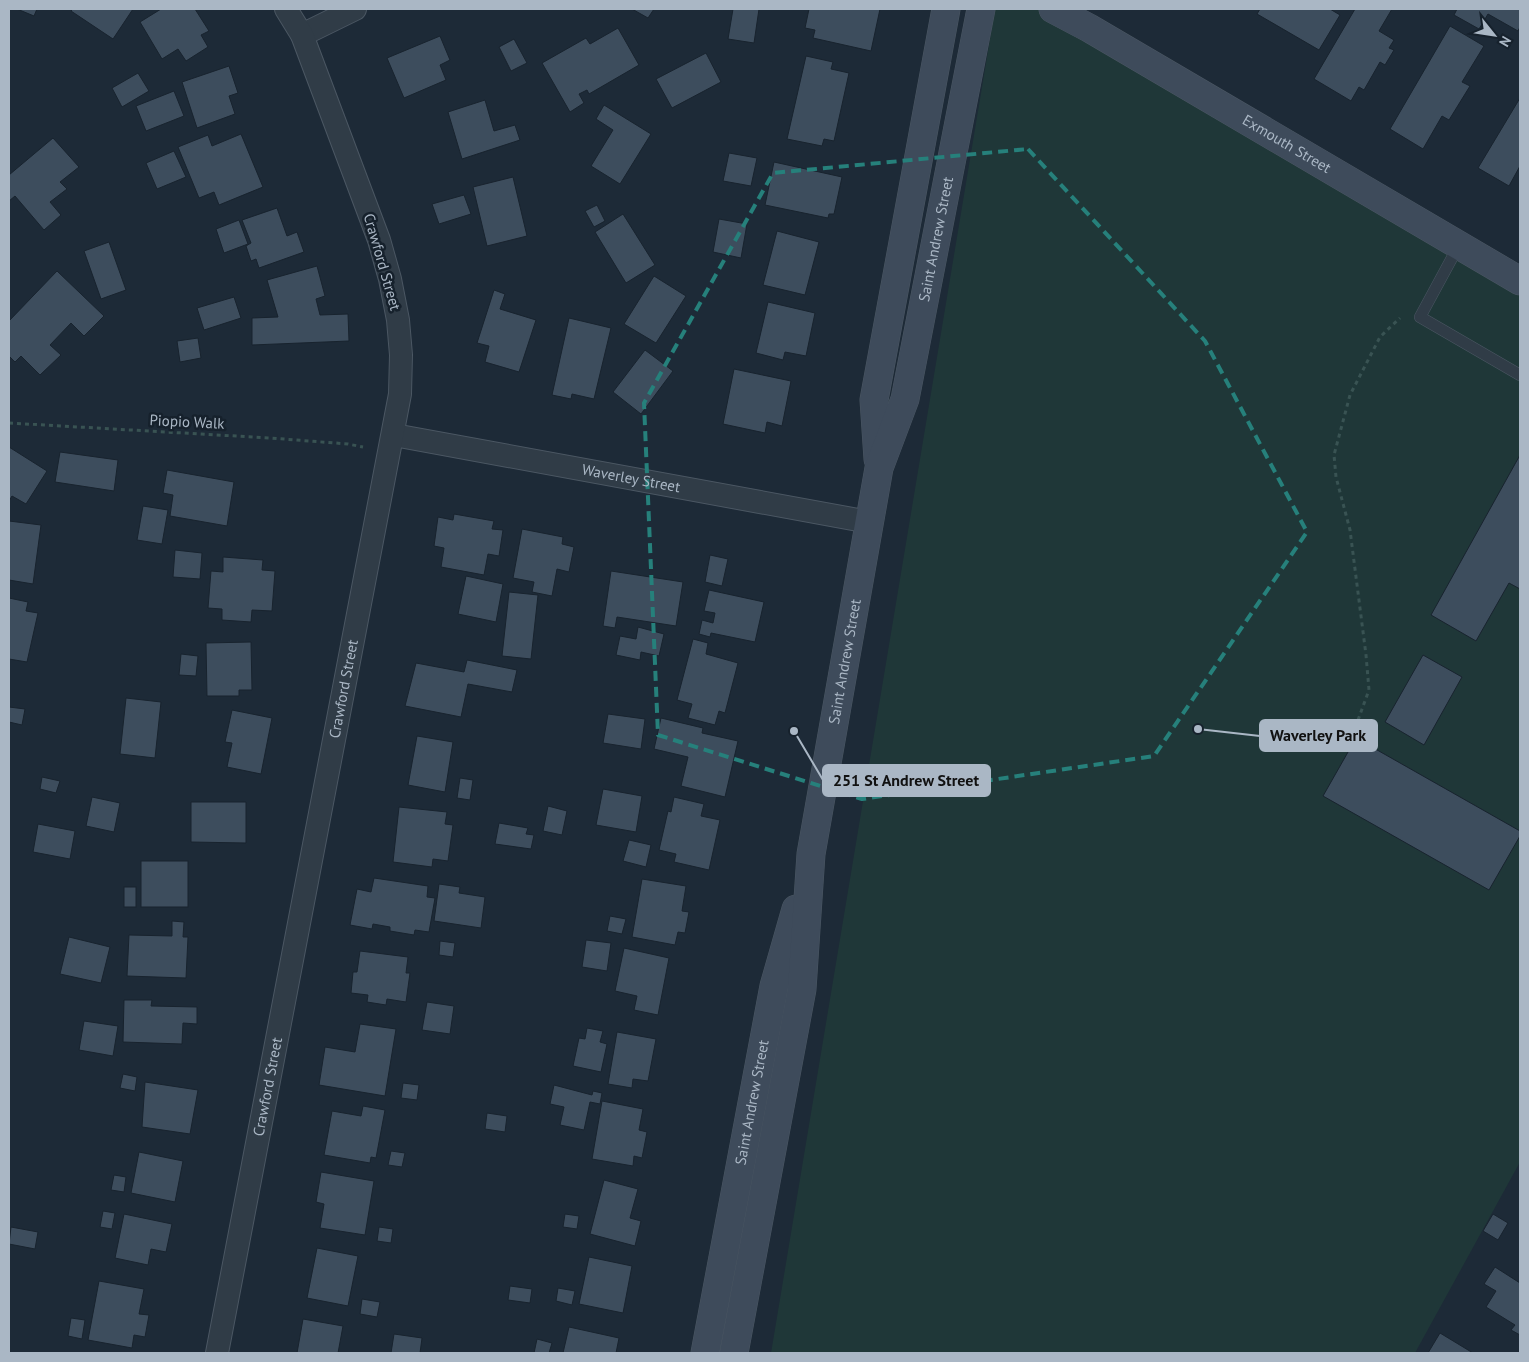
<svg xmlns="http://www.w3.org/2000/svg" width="1529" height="1362" viewBox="0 0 1529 1362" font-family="'PT Sans',sans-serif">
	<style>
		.green { fill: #1f3738 }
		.building { fill: #3d4d5d; stroke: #18232e }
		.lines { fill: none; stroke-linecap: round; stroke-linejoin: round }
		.lane-casing { stroke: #4b5763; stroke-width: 12 }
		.street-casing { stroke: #4b5763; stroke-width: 24 }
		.secondary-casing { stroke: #4b5763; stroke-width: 29 }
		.path { stroke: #395353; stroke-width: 3; stroke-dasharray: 4 4; stroke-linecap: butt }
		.lane { stroke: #303c47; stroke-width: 11 }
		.street { stroke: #303c47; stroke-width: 22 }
		.secondary { stroke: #3e4b5b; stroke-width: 28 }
		.marked { fill: none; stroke: #26807b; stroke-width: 4; stroke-dasharray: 10 6; stroke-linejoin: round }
		.labels { text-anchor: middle; stroke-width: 5; stroke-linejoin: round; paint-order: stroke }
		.street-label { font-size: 15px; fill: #aab7c5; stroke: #16212c }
		.leader { fill: none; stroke: #aab7c5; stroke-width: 2 }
		.callout-dot { fill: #aab7c5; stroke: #16212c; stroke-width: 2 }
		.callout { fill: #aab7c5; stroke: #aab7c5; stroke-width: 2 }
		.callout-label { font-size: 16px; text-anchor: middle; font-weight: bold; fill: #111 }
	</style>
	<rect width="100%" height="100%" fill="#1d2a37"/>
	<polygon class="green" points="995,9 1044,9 1520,296 1520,1162 1415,1353 771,1353"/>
	<g class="building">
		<polygon points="17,9 37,9 34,16"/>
		<polygon points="73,9 133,9 113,39 71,11"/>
		<polygon points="161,9 195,9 209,31 201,35 208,47 186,61 178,49 162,59 140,22"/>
		<polygon points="632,9 654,9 648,18"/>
		<polygon points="733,9 759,9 754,43 728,39"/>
		<polygon points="809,9 880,9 871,51 813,38 815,30 805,28"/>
		<polygon points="1260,9 1330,9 1340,15 1319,50 1257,14"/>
		<polygon points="1355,9 1392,9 1379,31 1394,40 1389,48 1394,50 1385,65 1380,62 1364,90 1359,87 1351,101 1314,79"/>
		<polygon points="1457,9 1520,9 1520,27 1518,31 1488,14 1479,29 1454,15"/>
		<polygon points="1450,26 1484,46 1462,82 1470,86 1449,120 1442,116 1423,149 1390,129"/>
		<polygon points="618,28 639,65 589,94 587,90 579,94 584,103 570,112 542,63 586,38 590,44"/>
		<polygon points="440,36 450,60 440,65 446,80 404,98 387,58"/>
		<polygon points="514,39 527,63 511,71 499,47"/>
		<polygon points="706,53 721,82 672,108 656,79"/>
		<polygon points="806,56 833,62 831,69 849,73 834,141 824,139 822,146 787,139"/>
		<polygon points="229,66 238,93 229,96 235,114 197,128 182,82"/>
		<polygon points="138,73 149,91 122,107 112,88"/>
		<polygon points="174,91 184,116 146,131 136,106"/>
		<polygon points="1520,98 1520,166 1509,186 1478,168"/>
		<polygon points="485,100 494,131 515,125 520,140 462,159 448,112"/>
		<polygon points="604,105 651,134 620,184 591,166 613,130 596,119"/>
		<polygon points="241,134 263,187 219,205 214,192 199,198 178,147 208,135 212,146"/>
		<polygon points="53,138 79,167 60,182 67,189 50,202 61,215 44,230 15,196 9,201 9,175"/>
		<polygon points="174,151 186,177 157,189 146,163"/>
		<polygon points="729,153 757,158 751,186 723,181"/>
		<polygon points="774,162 842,177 834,214 829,214 828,218 765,205"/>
		<polygon points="513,177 527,236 487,246 473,187"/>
		<polygon points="464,195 471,214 439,224 432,204"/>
		<polygon points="597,205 605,221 594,227 585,211"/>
		<polygon points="277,208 287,236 297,232 304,252 259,268 256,259 251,261 246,246 251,243 242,220"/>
		<polygon points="623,214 655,265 626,283 595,232"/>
		<polygon points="719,219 747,224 741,258 713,252"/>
		<polygon points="239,220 248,244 224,253 216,229"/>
		<polygon points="777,231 819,242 805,295 763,285"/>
		<polygon points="109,242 126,290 101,299 84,251"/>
		<polygon points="317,266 325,296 316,299 320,315 348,314 349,341 252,345 252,318 278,317 267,280"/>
		<polygon points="57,271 104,316 84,336 71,323 50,345 61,355 40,375 21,356 15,362 9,356 9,321"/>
		<polygon points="654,276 686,296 656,343 624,324"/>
		<polygon points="494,290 505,294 500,309 536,320 519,372 485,362 489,346 477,343"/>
		<polygon points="234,297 241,318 204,330 197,308"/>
		<polygon points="768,302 815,313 806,356 785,352 783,360 756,353"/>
		<polygon points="569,318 611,328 594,399 572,394 571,399 552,395"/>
		<polygon points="198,338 201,358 180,362 177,341"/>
		<polygon points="645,350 673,371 641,414 613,392"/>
		<polygon points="734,369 791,381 782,426 767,422 765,433 723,424"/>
		<polygon points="9,447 47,471 26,504 12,496 9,501"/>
		<polygon points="60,452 118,460 114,491 55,482"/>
		<polygon points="1520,455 1520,589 1509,583 1476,641 1431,615"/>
		<polygon points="167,470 234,482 227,526 170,516 173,495 163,493"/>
		<polygon points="143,506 168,510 162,544 137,540"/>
		<polygon points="454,514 494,521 492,529 503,530 499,556 488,554 484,575 441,567 444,548 434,546 438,517 453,520"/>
		<polygon points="9,521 41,525 33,584 9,580"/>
		<polygon points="522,529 563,537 562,544 574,547 569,572 557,569 552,596 532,592 534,582 513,578"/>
		<polygon points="175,550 202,553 200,579 173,577"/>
		<polygon points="710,555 728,559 722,586 705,582"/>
		<polygon points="223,557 263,560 262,570 275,571 272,611 252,610 251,622 222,620 222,609 208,608 211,571 223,572"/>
		<polygon points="611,571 683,582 676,626 617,617 615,628 603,626"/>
		<polygon points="466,576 503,584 496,622 458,614"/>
		<polygon points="709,590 764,602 755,642 711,633 710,637 699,634 702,620 713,623 715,613 704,611"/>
		<polygon points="509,592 538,595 531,659 502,656"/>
		<polygon points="9,598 28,602 26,611 38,613 27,662 9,659"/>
		<polygon points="638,627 664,634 659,656 641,652 640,660 616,655 620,636 636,639"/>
		<polygon points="693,639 708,643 706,654 738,663 725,713 719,711 715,725 688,718 692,704 677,700"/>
		<polygon points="251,642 252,690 239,690 239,696 207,696 206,643"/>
		<polygon points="181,654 198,656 196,676 179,675"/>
		<polygon points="1423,655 1462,677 1424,745 1385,722"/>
		<polygon points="467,660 517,670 512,692 468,684 461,717 405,706 416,663 464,672"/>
		<polygon points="126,698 161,702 155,758 120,754"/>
		<polygon points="9,707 25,709 22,725 9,722"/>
		<polygon points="232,710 272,718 261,774 227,767 232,743 225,742"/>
		<polygon points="608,714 645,719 641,749 603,743"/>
		<polygon points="661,718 703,728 702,733 738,741 725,797 681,786 688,757 654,749"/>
		<polygon points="417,736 453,742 445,792 408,785"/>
		<polygon points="1356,738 1520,831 1520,836 1489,890 1323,796"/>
		<polygon points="42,777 60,781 56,793 40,789"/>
		<polygon points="460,778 473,780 470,800 457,798"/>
		<polygon points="603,789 642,796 636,832 596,825"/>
		<polygon points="92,797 120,803 114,832 86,826"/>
		<polygon points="674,797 704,804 701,816 720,820 709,870 674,862 676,854 659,850 668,811 671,812"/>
		<polygon points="191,802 246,802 246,843 191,842"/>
		<polygon points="548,806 567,811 562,835 543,831"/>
		<polygon points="399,807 447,812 445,824 453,825 448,861 433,859 432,867 393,862"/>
		<polygon points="499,823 528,828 526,834 534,835 531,849 495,844"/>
		<polygon points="38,824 75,831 70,859 33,852"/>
		<polygon points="629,840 651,845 646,867 623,861"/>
		<rect x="141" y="861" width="47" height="46"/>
		<polygon points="374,878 428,886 427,897 435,898 429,932 415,930 414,935 390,931 390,927 373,924 372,929 350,925 357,889 371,892"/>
		<polygon points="642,879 686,886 682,911 689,912 685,933 678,932 675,945 632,937"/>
		<polygon points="439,884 460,887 459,893 485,897 481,928 434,921"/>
		<rect x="124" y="887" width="12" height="20"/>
		<polygon points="610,916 626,919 622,934 607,931"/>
		<polygon points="172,921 184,922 183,937 188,937 186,978 127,976 129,935 172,936"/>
		<polygon points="69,937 110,947 101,983 60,974"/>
		<polygon points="586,940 611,943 607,971 582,967"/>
		<polygon points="440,941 455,943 453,957 439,955"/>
		<polygon points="624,948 669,958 658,1015 634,1010 637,996 615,991"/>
		<polygon points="360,951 408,957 406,973 410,973 406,1002 387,999 386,1005 367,1002 368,995 351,993 353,972 357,972"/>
		<polygon points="124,1000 152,1000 151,1006 197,1007 197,1024 183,1023 182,1044 123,1042"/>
		<polygon points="427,1002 454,1006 450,1034 422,1030"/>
		<polygon points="84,1021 118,1026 113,1056 79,1050"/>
		<polygon points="360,1024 396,1029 385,1096 319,1085 325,1047 355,1052"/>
		<polygon points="587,1028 603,1031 600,1042 607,1044 601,1072 573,1066 579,1038 585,1039"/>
		<polygon points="617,1032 656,1039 648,1081 633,1079 632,1088 608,1084"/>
		<polygon points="123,1074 137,1077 135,1091 120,1088"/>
		<polygon points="145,1082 198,1090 190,1134 142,1127"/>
		<polygon points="403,1083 419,1085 417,1100 401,1098"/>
		<polygon points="554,1085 592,1095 593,1091 602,1093 600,1104 590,1102 584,1130 560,1125 564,1107 550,1104"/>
		<polygon points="602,1101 643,1109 639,1130 647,1132 642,1158 634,1156 633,1166 592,1159"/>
		<polygon points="363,1106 385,1110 376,1158 371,1157 370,1163 324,1155 332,1111 361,1116"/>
		<polygon points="487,1113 507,1116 505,1132 485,1129"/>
		<polygon points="391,1151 405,1153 402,1167 388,1165"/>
		<polygon points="139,1152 183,1161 175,1202 131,1193"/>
		<polygon points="321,1172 374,1181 365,1235 320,1228 324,1204 316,1202"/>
		<polygon points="114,1175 126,1177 124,1192 111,1190"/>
		<polygon points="604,1180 638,1189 630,1218 641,1221 635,1246 590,1234"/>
		<polygon points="103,1211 115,1213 112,1229 100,1227"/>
		<polygon points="124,1214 172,1224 166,1252 151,1249 148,1265 115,1258"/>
		<polygon points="565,1214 579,1216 577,1229 563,1227"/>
		<polygon points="1493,1214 1508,1223 1498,1240 1483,1231"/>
		<polygon points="11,1227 38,1232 35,1249 9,1244"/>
		<polygon points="379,1227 393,1229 391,1243 377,1241"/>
		<polygon points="317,1248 358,1256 348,1306 307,1298"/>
		<polygon points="589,1257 632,1266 623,1313 579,1304"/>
		<polygon points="1495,1267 1520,1283 1520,1335 1511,1330 1515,1325 1486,1307 1496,1291 1484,1284"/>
		<polygon points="99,1281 144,1289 139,1314 149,1315 145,1337 134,1335 132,1348 88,1340"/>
		<polygon points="510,1286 532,1289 530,1303 508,1300"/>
		<polygon points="558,1288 575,1291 572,1305 556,1301"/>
		<polygon points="362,1299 380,1302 377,1317 360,1314"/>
		<polygon points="71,1318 85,1320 82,1339 68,1336"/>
		<polygon points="303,1319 343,1326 338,1353 297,1353"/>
		<polygon points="569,1327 619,1338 616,1353 563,1353"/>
		<polygon points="1440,1333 1473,1353 1428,1353"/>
		<polygon points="394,1334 422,1338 420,1353 391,1353"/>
		<polygon points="537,1339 552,1343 549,1353 534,1353"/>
	</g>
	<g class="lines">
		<defs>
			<polyline id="lane" points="1459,245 1420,317 1520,375"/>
			<g id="street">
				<polyline points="302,35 355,9"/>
				<path id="s1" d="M 394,435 L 869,522"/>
				<path id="s2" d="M 217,1353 L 400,394 L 401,355 L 398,320 L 390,279 L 379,240 L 302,35 L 286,9"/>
			</g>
			<g id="secondary">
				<path id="s3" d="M 1053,9 L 1089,28 L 1520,281"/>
				<polyline points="878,459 874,400 946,9"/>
				<path id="s4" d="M 705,1353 L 774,986 L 796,909"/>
				<path id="s5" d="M 734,1353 L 802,989 L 811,854 L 879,468 L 905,399 L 981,9"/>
			</g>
		</defs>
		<use href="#lane" class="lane-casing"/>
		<use href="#street" class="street-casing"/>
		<use href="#secondary" class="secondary-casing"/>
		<g class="path">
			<polyline points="9,423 270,438 348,444 363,447"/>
			<polyline points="1358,720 1369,690 1366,655 1350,530 1336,477 1334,455 1350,395 1380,337 1400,318"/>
		</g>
		<use href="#lane" class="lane"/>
		<use href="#street" class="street"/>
		<use href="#secondary" class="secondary"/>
	</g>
	<path class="marked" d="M 1028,149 L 1205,341 L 1307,532 L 1154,756 L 862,799 L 658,735 L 644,403 L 773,173 Z"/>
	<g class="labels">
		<g class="street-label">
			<text dy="5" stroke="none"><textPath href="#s3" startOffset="270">Exmouth Street</textPath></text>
			<text dy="5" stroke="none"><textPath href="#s5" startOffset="1134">Saint Andrew Street</textPath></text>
			<text transform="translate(382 262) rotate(74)" y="5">Crawford Street</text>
			<text transform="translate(187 422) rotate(3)" y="5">Piopio Walk</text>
			<text dy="5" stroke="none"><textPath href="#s1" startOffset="241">Waverley Street</textPath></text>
			<text dy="5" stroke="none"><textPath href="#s5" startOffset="701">Saint Andrew Street</textPath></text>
			<text dy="5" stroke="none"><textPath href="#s2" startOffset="676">Crawford Street</textPath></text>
			<text dy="5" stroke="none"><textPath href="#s2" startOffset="271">Crawford Street</textPath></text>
			<text dy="5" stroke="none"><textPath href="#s4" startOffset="255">Saint Andrew Street</textPath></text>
		</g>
	</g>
	<path class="leader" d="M1198 729L1260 736M794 731L823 780"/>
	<g class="callout-dot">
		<circle cx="1198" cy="729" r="5"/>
		<circle cx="794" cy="731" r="5"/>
	</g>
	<g class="callout">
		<rect x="1260" y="720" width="117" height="31" rx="5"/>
		<rect x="823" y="765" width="167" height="31" rx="5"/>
	</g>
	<g class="callout-label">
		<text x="1318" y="741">Waverley Park</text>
		<text x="906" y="786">251 St Andrew Street</text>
	</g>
	<rect width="1529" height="1362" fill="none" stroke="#aab7c5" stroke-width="20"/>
	<g transform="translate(1494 35) rotate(120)" stroke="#16212c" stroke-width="4" paint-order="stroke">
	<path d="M0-4L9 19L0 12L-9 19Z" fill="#aab7c5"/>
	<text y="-8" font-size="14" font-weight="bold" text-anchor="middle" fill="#aab7c5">N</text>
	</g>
</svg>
